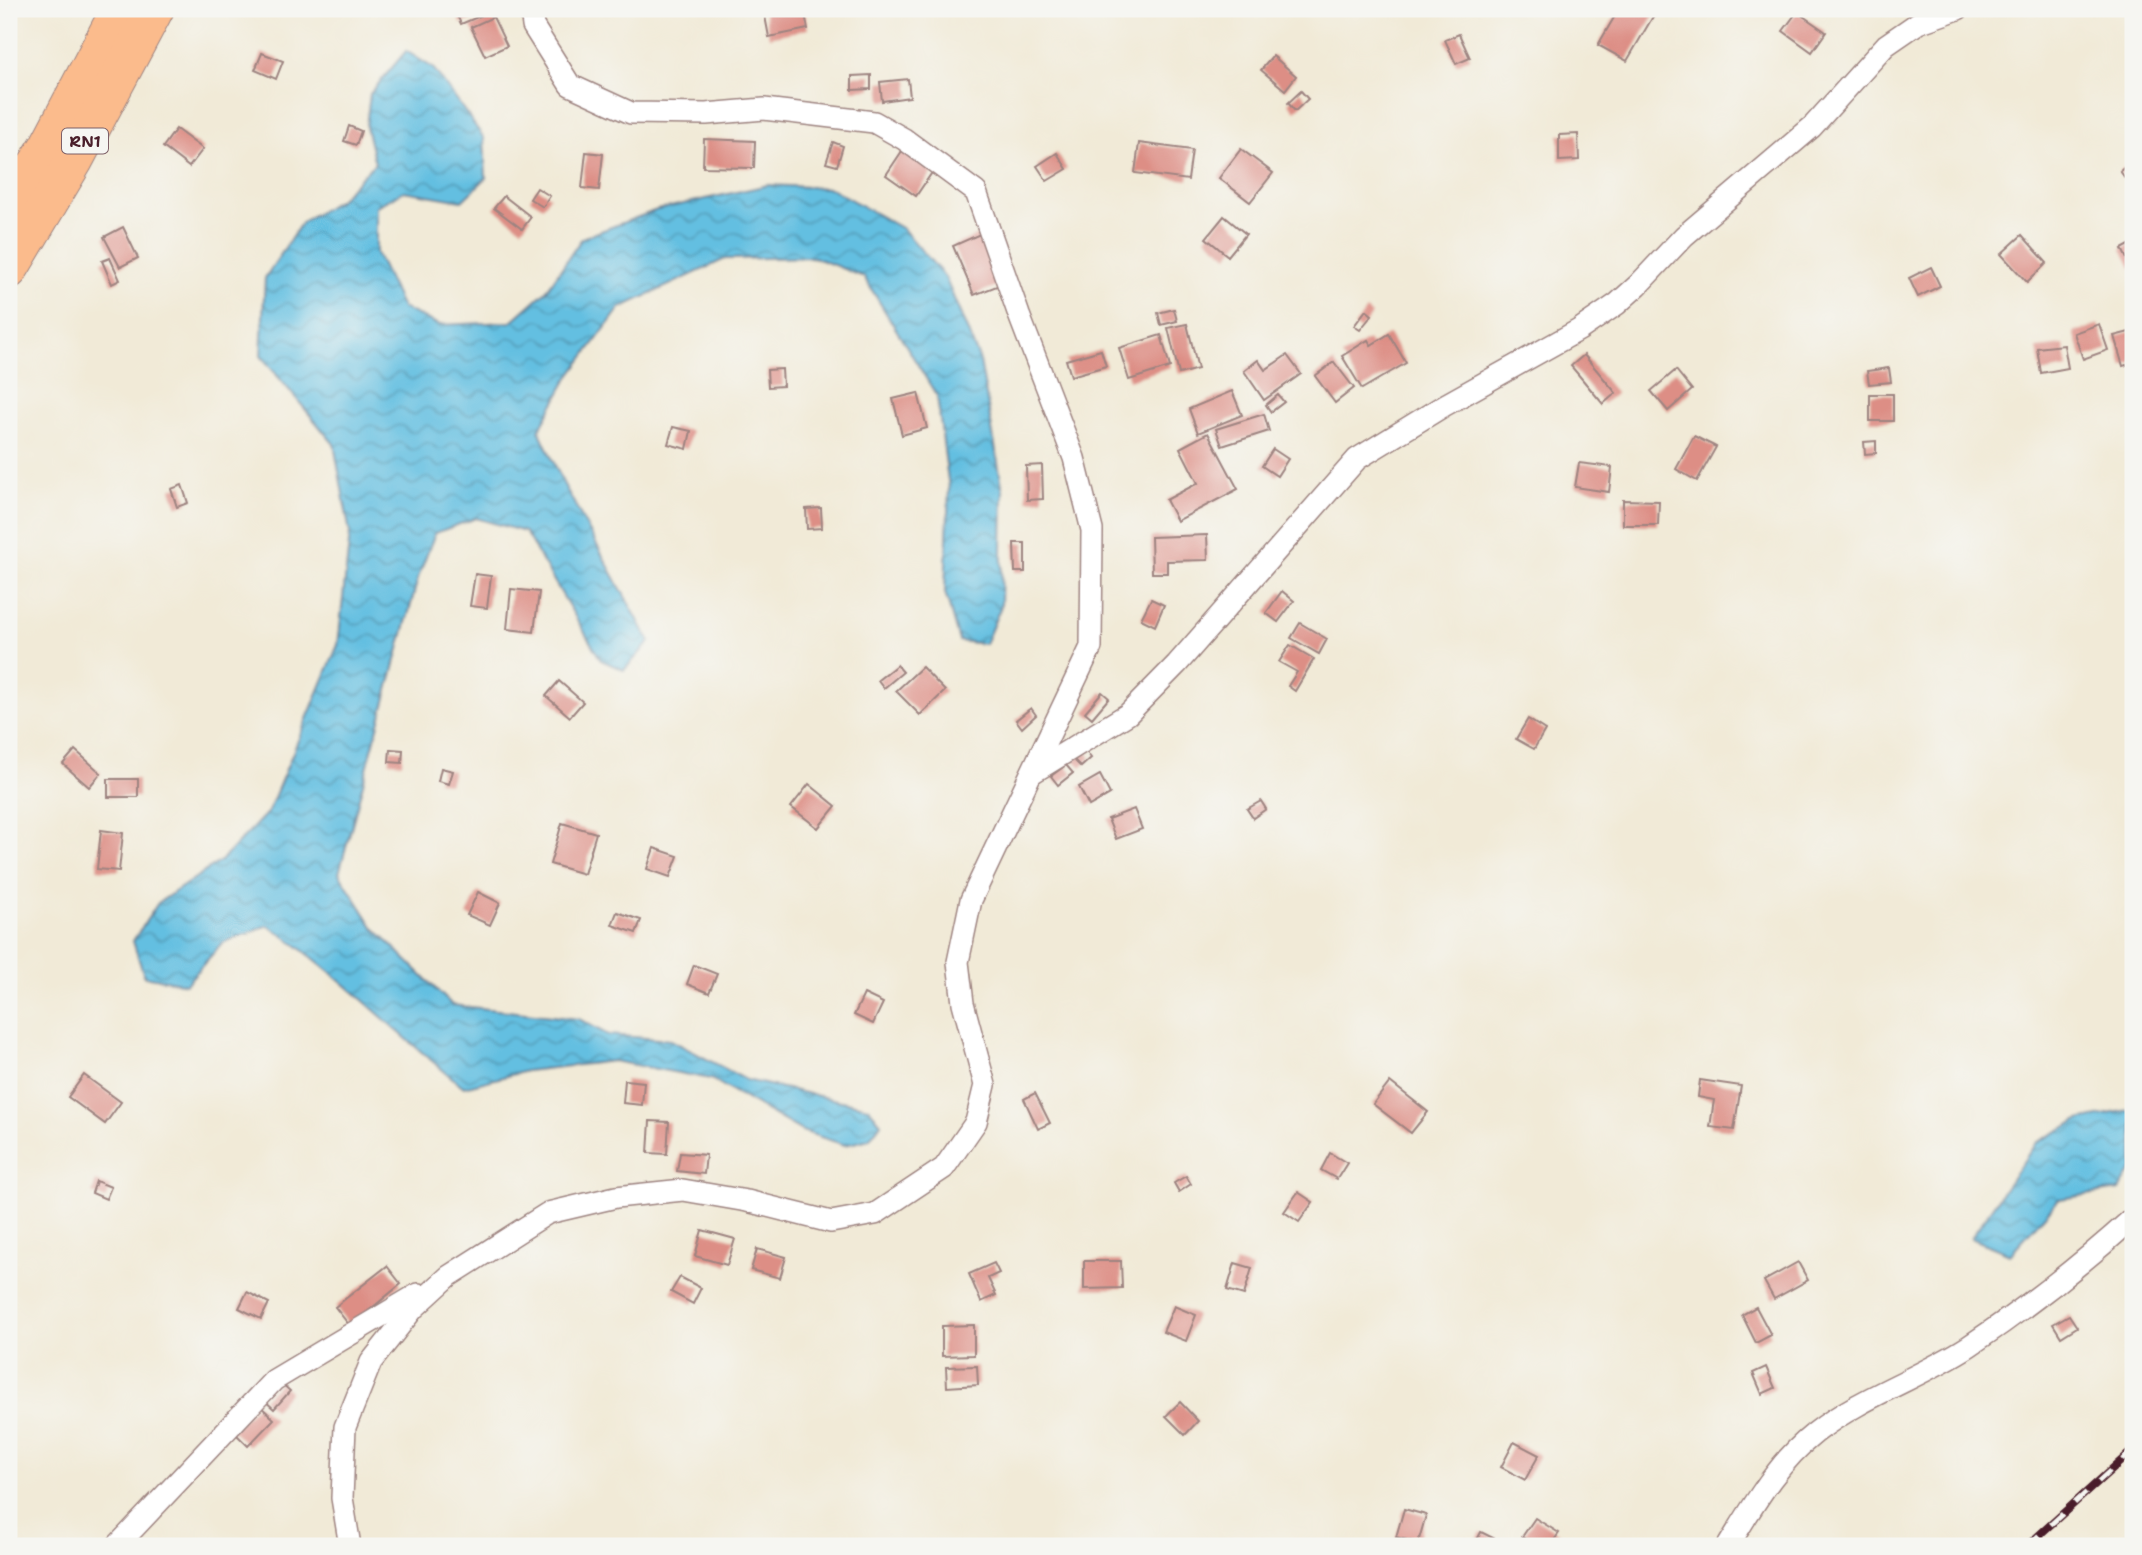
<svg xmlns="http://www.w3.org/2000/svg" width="2142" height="1555" viewBox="0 0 2142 1555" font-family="'Shantell Sans',sans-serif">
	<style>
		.water { fill: url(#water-waves); stroke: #566f86; stroke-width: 2 }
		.building { fill: #dd8e85 }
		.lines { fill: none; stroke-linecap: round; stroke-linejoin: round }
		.street-casing { stroke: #9e8481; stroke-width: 24 }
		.highway-casing { stroke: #9e8481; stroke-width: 39 }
		.street { stroke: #fff; stroke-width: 21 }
		.highway { stroke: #fbbb8c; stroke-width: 37 }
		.rail-casing { stroke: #4a1f2b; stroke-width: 8 }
		.rail { stroke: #f6f6f2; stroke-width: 5; stroke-dasharray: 16; stroke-linecap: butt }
		.labels { text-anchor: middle; stroke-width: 5; stroke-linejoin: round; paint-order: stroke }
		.shield { fill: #f6f6f2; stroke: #7e6067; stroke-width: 2 }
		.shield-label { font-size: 16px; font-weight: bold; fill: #4a1f2b }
	</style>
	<defs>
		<pattern id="water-waves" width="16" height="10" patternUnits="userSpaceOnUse" patternTransform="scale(1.75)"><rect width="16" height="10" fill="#63bfe1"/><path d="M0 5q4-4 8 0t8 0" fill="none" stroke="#549bb7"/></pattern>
	</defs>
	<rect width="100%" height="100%" fill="#f6f6f2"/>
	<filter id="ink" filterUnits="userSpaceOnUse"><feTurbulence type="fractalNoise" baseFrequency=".0143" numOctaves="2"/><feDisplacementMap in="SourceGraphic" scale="14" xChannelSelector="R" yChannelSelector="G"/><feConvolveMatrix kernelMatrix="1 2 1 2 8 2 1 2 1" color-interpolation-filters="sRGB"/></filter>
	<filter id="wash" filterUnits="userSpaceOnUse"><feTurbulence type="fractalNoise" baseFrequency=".00686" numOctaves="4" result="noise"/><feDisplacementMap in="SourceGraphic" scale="28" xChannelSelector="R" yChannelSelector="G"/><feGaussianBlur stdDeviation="1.57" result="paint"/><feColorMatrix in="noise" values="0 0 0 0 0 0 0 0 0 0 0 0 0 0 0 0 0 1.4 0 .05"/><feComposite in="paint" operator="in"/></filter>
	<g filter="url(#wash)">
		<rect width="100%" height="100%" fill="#f1ead7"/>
		<g class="water">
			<path d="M 406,51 L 433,68 L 484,138 L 486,178 L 462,201 L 404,191 L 376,206 L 376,253 L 402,308 L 439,325 L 511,322 L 546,291 L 582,238 L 657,210 L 768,185 L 830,188 L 903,229 L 945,277 L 980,361 L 1003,491 L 1001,606 L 985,644 L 959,641 L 945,592 L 949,488 L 937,396 L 864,277 L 814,257 L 725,259 L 620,308 L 567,380 L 539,430 L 563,483 L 650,642 L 624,670 L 601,660 L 525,532 L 476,518 L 435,533 L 418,578 L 339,873 L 374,928 L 452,1005 L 579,1019 L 608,1035 L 671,1040 L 746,1080 L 868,1107 L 881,1123 L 869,1139 L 845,1145 L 802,1131 L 711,1079 L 613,1061 L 526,1071 L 464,1087 C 397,1035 339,972 268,925 L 222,943 L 186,984 L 144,976 L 133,941 L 158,903 L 222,860 L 268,812 L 338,645 L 350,533 L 334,444 L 261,356 L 265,278 L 302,222 L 339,200 L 375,163 L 366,127 L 370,94 Z"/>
			<polygon points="2133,1109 2133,1168 2119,1190 2059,1199 2010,1254 1971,1238 2036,1143 2079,1120"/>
		</g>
		<g id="blocks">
			<g class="building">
				<polygon points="454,9 497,9 461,24"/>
				<polygon points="774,9 804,9 808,29 769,37 764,11"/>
				<polygon points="1619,9 1648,9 1655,13 1627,61 1598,45"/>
				<polygon points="1797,12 1826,32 1812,52 1783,31"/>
				<polygon points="493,17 507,46 485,56 471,27"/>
				<polygon points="1459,34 1470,58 1456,64 1445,40"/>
				<polygon points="262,53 283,61 276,79 255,70"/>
				<polygon points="1273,56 1296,76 1285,90 1261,70"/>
				<polygon points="871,75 871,89 852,90 852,76"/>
				<polygon points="908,79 910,97 882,101 880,82"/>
				<polygon points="1301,91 1308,99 1295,111 1288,103"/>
				<polygon points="349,126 361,131 356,145 344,141"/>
				<polygon points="176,129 203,149 189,167 163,147"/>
				<polygon points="1578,134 1579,160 1559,161 1559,135"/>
				<polygon points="704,139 755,141 754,168 703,167"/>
				<polygon points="833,142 843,146 837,166 826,163"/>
				<polygon points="1139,143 1192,150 1188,180 1135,173"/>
				<polygon points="1241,149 1273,173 1250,202 1219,178"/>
				<polygon points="902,151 933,171 916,196 886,175"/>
				<polygon points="586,152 603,154 599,190 582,188"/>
				<polygon points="1057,153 1067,169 1047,181 1037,166"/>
				<polygon points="2133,161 2133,189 2120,171"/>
				<polygon points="537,188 550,196 543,207 530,199"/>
				<polygon points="504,196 531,217 522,229 494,208"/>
				<polygon points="1224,216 1246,234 1228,256 1206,238"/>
				<polygon points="123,227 138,258 120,267 104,237"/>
				<polygon points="980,234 1002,284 974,295 953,246"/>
				<polygon points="2022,235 2047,263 2027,282 2001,254"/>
				<polygon points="2133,243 2133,271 2122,249"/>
				<polygon points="110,258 120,280 112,284 102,261"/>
				<polygon points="1931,267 1940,286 1918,297 1909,278"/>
				<polygon points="1174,309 1177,321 1161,325 1158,313"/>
				<polygon points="1366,310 1372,315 1360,330 1354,326"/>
				<polygon points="1187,324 1198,369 1179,374 1168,328"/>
				<polygon points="2099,324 2108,350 2083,359 2074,333"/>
				<polygon points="2133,331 2133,363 2123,366 2114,336"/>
				<polygon points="1389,334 1406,363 1362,389 1342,356 1368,340 1371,345"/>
				<polygon points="1161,335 1170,367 1129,380 1119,348"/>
				<polygon points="2064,345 2068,368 2041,373 2037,348"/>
				<polygon points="1101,350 1106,366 1071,376 1066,360"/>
				<polygon points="1287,355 1301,374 1264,400 1244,371 1258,360 1265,370"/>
				<polygon points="1584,355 1616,393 1603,404 1571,366"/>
				<polygon points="1334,362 1354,388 1335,403 1315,376"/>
				<polygon points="1889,368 1891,382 1869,384 1867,371"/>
				<polygon points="782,369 783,386 768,387 767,370"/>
				<polygon points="1676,370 1692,390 1668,411 1651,391"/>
				<polygon points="1232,391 1242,415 1198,433 1189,409"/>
				<polygon points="918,393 927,428 902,435 893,399"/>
				<rect x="1870" y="394" width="23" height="27"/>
				<polygon points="1278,395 1284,402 1271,412 1266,405"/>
				<polygon points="1264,414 1269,431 1222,446 1216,429"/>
				<polygon points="673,427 691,431 687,449 668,444"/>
				<polygon points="1208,433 1238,489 1177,521 1166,500 1198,483 1180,448"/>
				<polygon points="1694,436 1716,447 1697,481 1676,469"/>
				<polygon points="1876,441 1876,453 1865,454 1864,442"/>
				<polygon points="1273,449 1288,459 1277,476 1262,466"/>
				<polygon points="1579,463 1612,467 1609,492 1575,487"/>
				<polygon points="1042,465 1043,499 1027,500 1026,466"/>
				<polygon points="182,485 188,503 177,507 171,489"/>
				<polygon points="1623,500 1659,501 1658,525 1623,525"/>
				<polygon points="821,508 822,528 807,529 806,509"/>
				<polygon points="1207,535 1208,560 1167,561 1167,573 1152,573 1151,537"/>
				<polygon points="1014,543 1025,543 1025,572 1015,572"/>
				<polygon points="475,574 491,576 487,608 470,606"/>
				<polygon points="511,589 539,592 534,632 507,629"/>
				<polygon points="1282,591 1294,601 1278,622 1266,613"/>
				<polygon points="1151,599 1164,605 1155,626 1141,619"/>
				<polygon points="1300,623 1327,639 1319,654 1291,638"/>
				<polygon points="1290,645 1314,659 1295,691 1288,686 1297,672 1279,662"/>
				<polygon points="897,665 903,672 884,688 878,680"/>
				<polygon points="922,667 945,691 920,715 896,691"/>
				<polygon points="559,681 583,702 570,717 546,696"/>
				<polygon points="1102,692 1109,698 1092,718 1085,712"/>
				<polygon points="1031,708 1036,715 1022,728 1016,720"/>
				<polygon points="1528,719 1545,730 1534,749 1516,739"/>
				<polygon points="390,749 403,750 402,763 389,762"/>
				<polygon points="75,750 101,773 89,787 63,764"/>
				<polygon points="1085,750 1091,758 1081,767 1074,760"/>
				<polygon points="1066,765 1073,773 1058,785 1051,776"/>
				<polygon points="441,768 453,771 449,784 438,781"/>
				<polygon points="1100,775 1110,794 1089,806 1079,787"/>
				<rect x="108" y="779" width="30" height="18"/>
				<polygon points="809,784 836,806 818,828 791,807"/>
				<polygon points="1261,801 1266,809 1253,818 1247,809"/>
				<polygon points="1134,809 1142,829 1116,839 1108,819"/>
				<polygon points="562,823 596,833 584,874 550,864"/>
				<polygon points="101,830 123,833 119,871 97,869"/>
				<polygon points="654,848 678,856 670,877 647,869"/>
				<polygon points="478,892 500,903 490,925 467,915"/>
				<polygon points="617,912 641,920 636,933 612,925"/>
				<polygon points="694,965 717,974 709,993 687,984"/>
				<polygon points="864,994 883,1003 873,1024 854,1015"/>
				<polygon points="84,1075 121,1102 105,1124 68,1097"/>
				<polygon points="625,1080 644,1082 642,1105 623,1103"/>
				<polygon points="1700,1080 1741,1086 1734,1130 1710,1127 1714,1100 1698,1097"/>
				<polygon points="1390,1082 1428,1112 1411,1133 1373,1104"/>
				<polygon points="1035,1093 1050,1123 1038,1129 1024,1099"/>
				<polygon points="650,1121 669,1122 667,1154 648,1153"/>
				<polygon points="680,1153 706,1155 704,1174 677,1171"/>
				<polygon points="1330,1153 1347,1163 1337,1179 1321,1170"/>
				<polygon points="1186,1176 1191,1184 1179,1192 1174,1183"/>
				<polygon points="96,1181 111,1187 106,1199 92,1193"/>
				<polygon points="1298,1192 1313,1202 1299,1222 1284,1212"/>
				<polygon points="702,1230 735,1239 727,1265 695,1256"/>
				<polygon points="757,1249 786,1257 780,1278 751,1270"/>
				<polygon points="1084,1261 1121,1261 1122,1288 1084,1289"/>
				<polygon points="1798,1262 1808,1280 1774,1299 1764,1281"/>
				<polygon points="994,1263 999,1273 988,1278 996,1295 981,1302 969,1274"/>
				<polygon points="1235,1263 1252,1268 1244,1295 1227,1290"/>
				<polygon points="387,1266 401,1284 350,1326 335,1307"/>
				<polygon points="680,1277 701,1288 693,1304 671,1292"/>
				<polygon points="247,1292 269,1303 261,1319 239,1308"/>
				<polygon points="1174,1306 1196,1315 1186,1341 1163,1332"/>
				<polygon points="1756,1307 1771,1335 1756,1343 1742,1315"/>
				<polygon points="2069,1315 2077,1327 2061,1337 2053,1324"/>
				<polygon points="974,1325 974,1355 942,1356 942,1326"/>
				<polygon points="977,1366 978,1385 947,1387 946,1367"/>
				<polygon points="1766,1367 1775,1388 1762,1394 1753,1373"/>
				<polygon points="280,1382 290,1391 274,1409 263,1399"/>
				<polygon points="1180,1402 1198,1421 1185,1435 1166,1416"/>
				<polygon points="258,1404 274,1419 248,1446 232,1430"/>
				<polygon points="1514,1442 1539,1455 1525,1480 1501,1467"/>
				<polygon points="1404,1509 1426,1515 1418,1543 1396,1537"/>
				<polygon points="1535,1518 1559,1533 1550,1546 1536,1546 1522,1537"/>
				<polygon points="1481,1532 1501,1542 1499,1546 1474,1546"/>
			</g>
		</g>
	</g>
	<g filter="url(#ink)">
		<use href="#blocks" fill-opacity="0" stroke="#9e8481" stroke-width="2"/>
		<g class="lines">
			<defs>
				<g id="street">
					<polyline points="1032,773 1128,714 1177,664 1357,459 1445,405 1579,330 1617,304 1638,285 1684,236 1812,127 1886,45 1918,23 1958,9"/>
					<polyline points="117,1546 274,1380 418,1294"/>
					<polyline points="350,1546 342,1498 345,1427 371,1362 413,1309 449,1276 548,1213 616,1197 683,1190 747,1201 831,1222 875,1214 944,1168 976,1122 985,1085 963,1003 958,962 971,900 1091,647 1092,530 1074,458 1019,315 976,192 904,139 874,122 764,109 706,114 631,113 570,85 533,26 531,9"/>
					<path d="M 1728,1546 C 1753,1506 1777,1463 1815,1433 C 1862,1396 1920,1378 1969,1346 C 2026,1308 2082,1264 2133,1218"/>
				</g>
				<g id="highway">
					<polyline points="9,208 48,146 120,9"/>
					<polyline points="9,270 74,161 155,9"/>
				</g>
			</defs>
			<use href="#street" class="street-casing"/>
			<use href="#highway" class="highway-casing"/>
			<use href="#street" class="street"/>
			<use href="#highway" class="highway"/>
			<defs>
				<polyline id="rail" points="2027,1546 2133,1450"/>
			</defs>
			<use href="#rail" class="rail-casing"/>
			<use href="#rail" class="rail"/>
		</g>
	</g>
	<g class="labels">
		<rect class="shield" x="62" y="128.5" width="46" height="25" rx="5"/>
		<g class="shield-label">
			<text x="85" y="147">RN1</text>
		</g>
	</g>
	<rect width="2142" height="1555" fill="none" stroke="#f6f6f2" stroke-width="35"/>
</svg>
